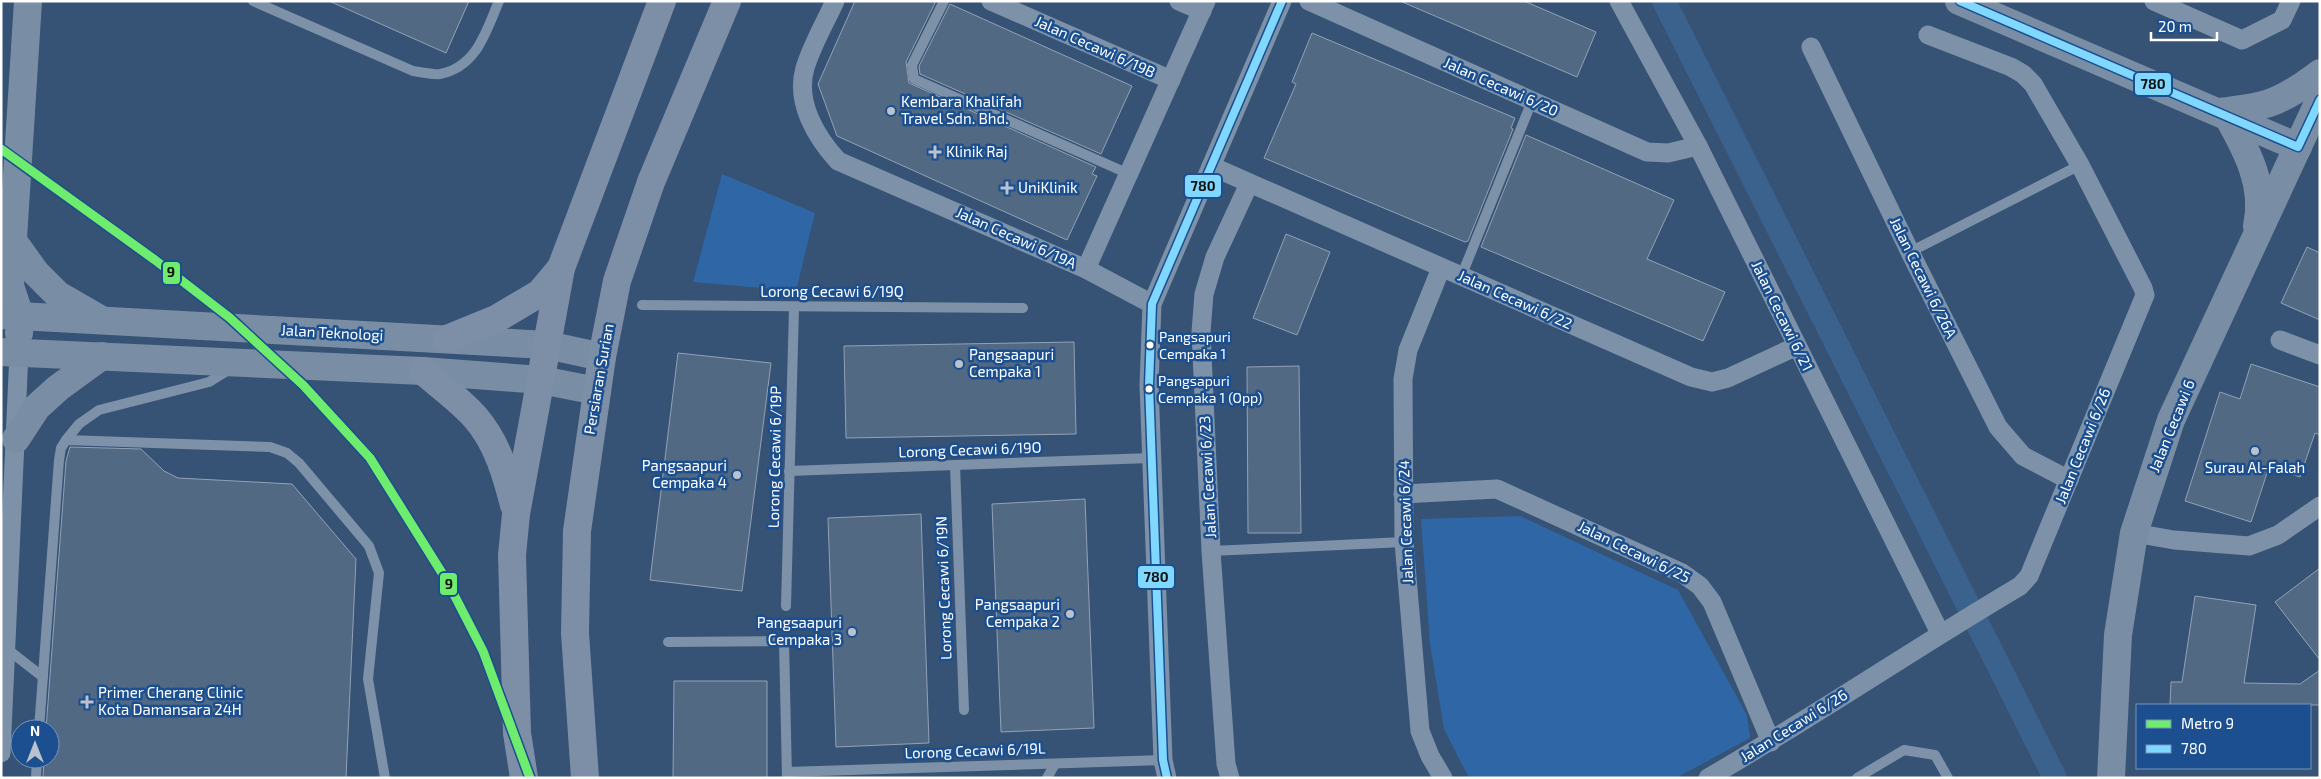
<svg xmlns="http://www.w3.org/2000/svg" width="2321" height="779" viewBox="0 0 2321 779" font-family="'Exo 2',sans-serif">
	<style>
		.green { fill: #2f66a5 }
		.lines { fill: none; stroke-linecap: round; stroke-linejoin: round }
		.canal { stroke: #3b618d; stroke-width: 24 }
		.building { fill: #526984; stroke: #92a2b6 }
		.lane { stroke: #7d92a8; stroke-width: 10 }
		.street { stroke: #7d92a8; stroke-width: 19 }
		.secondary { stroke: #798da4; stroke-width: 28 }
		.primary { stroke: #7d8ea7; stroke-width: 28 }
		.bus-1-casing { stroke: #1b4f8f; stroke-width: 11 }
		.bus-1 { stroke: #80d7ff; stroke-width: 8 }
		.metro-1-casing { stroke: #1b4f8f; stroke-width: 12 }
		.metro-1 { stroke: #6dec6d; stroke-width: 9 }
		.poi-dot { fill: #b9c2ce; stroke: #1b4f8f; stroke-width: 2 }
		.bus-dot { fill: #fff; stroke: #1b4f8f; stroke-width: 2 }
		.labels { text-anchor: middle; stroke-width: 5; stroke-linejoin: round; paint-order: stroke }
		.bus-label { font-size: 14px; fill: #fff; stroke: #1b4f8f; text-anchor: start }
		.street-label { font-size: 15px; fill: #fff; stroke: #1b4f8f }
		.poi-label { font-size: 15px; fill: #fff; stroke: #1b4f8f; text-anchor: start }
		.line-badge { stroke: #1b4f8f; stroke-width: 2 }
		.pale-badge-label { font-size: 14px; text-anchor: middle; font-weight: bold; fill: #111 }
	</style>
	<rect width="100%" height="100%" fill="#365274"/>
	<g class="green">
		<polygon points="722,174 815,213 796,291 693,282"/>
		<polygon points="1520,516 1678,590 1747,715 1750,738 1676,778 1469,778 1444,729 1430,644 1421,519"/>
	</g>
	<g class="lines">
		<polyline class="canal" points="1664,1 2055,778"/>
	</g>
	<g class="building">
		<polygon points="329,1 469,1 446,53"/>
		<polygon points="855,1 936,1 906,62 909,83 1096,167 1092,174 1097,176 1067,240 837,136 818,84"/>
		<polygon points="1400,1 1524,1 1596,32 1577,77"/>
		<polygon points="950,4 1132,86 1101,154 920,74 919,66"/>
		<polygon points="1312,33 1515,118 1511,128 1513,129 1468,241 1465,242 1264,158 1296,84 1292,82"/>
		<polygon points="1526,135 1674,200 1647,259 1725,292 1703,341 1481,247"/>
		<polygon points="1286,234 1330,252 1297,335 1253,318"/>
		<polygon points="2307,247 2320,253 2320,320 2281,303"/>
		<polygon points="1074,342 1076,434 846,438 844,346"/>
		<polygon points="678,353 771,363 742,591 650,580"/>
		<polygon points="2251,364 2320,387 2320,435 2315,433 2300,477 2269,467 2251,522 2185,501 2220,392 2240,399"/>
		<polygon points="1299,366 1301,533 1248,533 1247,367"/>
		<polygon points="70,447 141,449 164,471 178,478 292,484 356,559 346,778 43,778 44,759 50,759 50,729 46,729 66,461"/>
		<polygon points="1085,499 1094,728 1001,732 992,504"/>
		<polygon points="921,514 929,743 836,747 828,518"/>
		<polygon points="2320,568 2320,660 2275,602"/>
		<polygon points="2195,596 2256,605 2244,683 2300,684 2320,670 2320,705 2170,705 2171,682 2182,682"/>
		<polygon points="674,681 767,681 767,778 673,778"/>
	</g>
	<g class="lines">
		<g class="lane">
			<path d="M 253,1 L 413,71 C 421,72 432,75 440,74 C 477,67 486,31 499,1"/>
			<polyline points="944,1 912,65 914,79 1129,174"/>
			<polyline points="1910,252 2080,165"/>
			<polyline points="1461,277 1532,101"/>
			<polyline points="642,305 1023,308"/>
			<polyline points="66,440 79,424 99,410 209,382 230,369"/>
			<polyline points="955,465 964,710"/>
			<polyline points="789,471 1151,458"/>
			<polyline points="1211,551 1404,542"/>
			<polyline points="786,606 794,308"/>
			<polyline points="668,642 784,641 787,777"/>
			<polyline points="7,649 43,677"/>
			<polyline points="39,729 59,460 61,448 66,440 270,447 287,453 299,463 369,546 379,573 368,679 385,778"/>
			<polyline points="787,772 1163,760"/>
			<polyline points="36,778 37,759"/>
			<polyline points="1047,778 1055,764"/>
			<polyline points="1857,778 1904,750 1935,755 1948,778"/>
		</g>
		<g class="street">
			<path d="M 835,1 C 825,23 812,45 805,68 C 795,102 816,137 838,161 L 1086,269 L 1152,304"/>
			<polyline points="991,1 1171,80"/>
			<polyline points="1179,1 1202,11"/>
			<polyline points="1309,1 1647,152 1668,153 1698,146"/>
			<polyline points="1619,1 1698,146 1940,633"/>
			<polyline points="2154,1 2242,40 2282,20 2291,1"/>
			<polyline points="1811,47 1910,252 1998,427 2023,456 2069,480"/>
			<polyline points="1211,166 1691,377 1712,382 1728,378 1797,346"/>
			<polyline points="1441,268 1408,350 1403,379 1404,542 1420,731 1430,756 1443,778"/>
			<polyline points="1086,269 1206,1"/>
			<polyline points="2280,340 2320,355"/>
			<polyline points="1403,494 1497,489 1682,573 1700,586 1712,602 1771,742"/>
			<polyline points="2134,533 2174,540 2249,546 2278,535 2320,506"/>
			<polyline points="1,753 19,352"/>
			<polyline points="1167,778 1163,760 1149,385 1152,304 1282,1"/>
			<polyline points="1230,778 1226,764 1211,551 1201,332 1204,294 1215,257 1249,184"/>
			<path d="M 1708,778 C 1814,717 1915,648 2020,586 L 2029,576 L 2145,295 L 2143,288 L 2080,165 L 2033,84 L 2023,74 L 2011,67 L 1928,35"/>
		</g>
		<g class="secondary">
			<polyline points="1959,1 2298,147"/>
			<path d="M 2218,112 C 2266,107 2281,103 2320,73"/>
			<path d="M 2228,117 C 2247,151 2266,186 2257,226"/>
			<polyline points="13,241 36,273 58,295 98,318"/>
			<polyline points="1,315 547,345 602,357"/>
			<polyline points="19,333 20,316 10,286 28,1"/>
			<polyline points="1,352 423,371 541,380 597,391"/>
			<polyline points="16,439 37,407 58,388 102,356"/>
			<polyline points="2111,778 2118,635 2134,533 2171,420 2320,99"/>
		</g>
		<g class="primary">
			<polyline points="447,339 496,319 540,293 561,268"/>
			<path d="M 423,371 C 440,386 460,400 475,417 C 497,442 506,474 514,505"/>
			<polyline points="524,778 517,733 512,555 516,514 561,268 662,1"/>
			<polyline points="585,778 575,633 577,531 602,357 617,281 651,182 727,1"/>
		</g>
		<defs>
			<g id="bus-1">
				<polyline points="1960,1 2298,147 2320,100"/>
				<polyline points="1167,778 1163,760 1149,385 1152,304 1282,1"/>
			</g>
		</defs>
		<use href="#bus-1" class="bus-1-casing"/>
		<use href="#bus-1" class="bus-1"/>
		<defs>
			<polyline id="metro-1" points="1,149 155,260 230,318 303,385 370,458 447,581 483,651 530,778"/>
		</defs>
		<use href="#metro-1" class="metro-1-casing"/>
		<use href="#metro-1" class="metro-1"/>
	</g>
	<g class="poi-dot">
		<circle cx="891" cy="111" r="5"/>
		<path d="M932.5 144.5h5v5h5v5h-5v5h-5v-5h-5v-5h5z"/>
		<path d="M1004.5 180.5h5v5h5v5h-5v5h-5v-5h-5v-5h5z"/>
		<circle cx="959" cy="364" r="5"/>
		<circle cx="2255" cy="451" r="5"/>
		<circle cx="737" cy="475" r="5"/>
		<circle cx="1070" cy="614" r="5"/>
		<circle cx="852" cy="632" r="5"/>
		<path d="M84.5 694.5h5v5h5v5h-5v5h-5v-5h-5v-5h5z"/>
	</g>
	<g class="bus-dot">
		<circle cx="1150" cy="345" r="4.5"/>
		<circle cx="1149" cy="389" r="4.5"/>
	</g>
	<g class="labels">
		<g class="bus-label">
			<text x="1159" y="342">Pangsapuri<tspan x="1159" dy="17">Cempaka 1</tspan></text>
			<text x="1158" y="386">Pangsapuri<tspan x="1158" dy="17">Cempaka 1 (Opp)</tspan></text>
		</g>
		<g class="street-label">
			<text transform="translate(1095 47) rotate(24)" y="5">Jalan Cecawi 6/19B</text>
			<text transform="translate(1501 87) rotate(24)" y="5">Jalan Cecawi 6/20</text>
			<text transform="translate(1016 238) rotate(24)" y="5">Jalan Cecawi 6/19A</text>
			<text transform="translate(1923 278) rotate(64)" y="5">Jalan Cecawi 6/26A</text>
			<text x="832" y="297">Lorong Cecawi 6/19Q</text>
			<text transform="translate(1515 300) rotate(24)" y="5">Jalan Cecawi 6/22</text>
			<text transform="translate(1782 316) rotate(64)" y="5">Jalan Cecawi 6/21</text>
			<text transform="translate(332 333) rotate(3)" y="5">Jalan Teknologi</text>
			<text transform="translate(599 379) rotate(-80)" y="5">Persiaran Surian</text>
			<text transform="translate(2172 426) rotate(-68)" y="5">Jalan Cecawi 6</text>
			<text transform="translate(2083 446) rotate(-68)" y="5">Jalan Cecawi 6/26</text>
			<text transform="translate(970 450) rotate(-2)" y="5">Lorong Cecawi 6/19O</text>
			<text transform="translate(775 457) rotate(-89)" y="5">Lorong Cecawi 6/19P</text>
			<text transform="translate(1208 477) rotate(-93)" y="5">Jalan Cecawi 6/23</text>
			<text transform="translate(1406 522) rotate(-92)" y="5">Jalan Cecawi 6/24</text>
			<text transform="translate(1634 552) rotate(26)" y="5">Jalan Cecawi 6/25</text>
			<text transform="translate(944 588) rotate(-92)" y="5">Lorong Cecawi 6/19N</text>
			<text transform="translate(1794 726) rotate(-32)" y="5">Jalan Cecawi 6/26</text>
			<text transform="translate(975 751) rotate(-2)" y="5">Lorong Cecawi 6/19L</text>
		</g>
		<g class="poi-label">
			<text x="901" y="107">Kembara Khalifah<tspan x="901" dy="17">Travel Sdn. Bhd.</tspan></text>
			<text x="946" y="157">Klinik Raj</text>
			<text x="1018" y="193">UniKlinik</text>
			<text x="969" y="360">Pangsaapuri<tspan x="969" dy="17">Cempaka 1</tspan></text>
			<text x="727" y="471" text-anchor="end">Pangsaapuri<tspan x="727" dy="17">Cempaka 4</tspan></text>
			<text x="2255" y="473" text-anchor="middle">Surau Al-Falah</text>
			<text x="1060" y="610" text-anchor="end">Pangsaapuri<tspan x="1060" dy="17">Cempaka 2</tspan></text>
			<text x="842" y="628" text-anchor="end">Pangsaapuri<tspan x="842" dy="17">Cempaka 3</tspan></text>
			<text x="98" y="698">Primer Cherang Clinic<tspan x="98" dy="17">Kota Damansara 24H</tspan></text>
		</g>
	</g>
	<g class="line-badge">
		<rect x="2134" y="72" width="38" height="24" rx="5" fill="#80d7ff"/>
		<rect x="1184" y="174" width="38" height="24" rx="5" fill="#80d7ff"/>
		<rect x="162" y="261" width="19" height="24" rx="5" fill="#6dec6d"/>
		<rect x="1137" y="565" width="38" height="24" rx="5" fill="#80d7ff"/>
		<rect x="439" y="572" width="19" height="24" rx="5" fill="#6dec6d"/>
	</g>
	<g class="pale-badge-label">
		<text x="2153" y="89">780</text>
		<text x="1203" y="191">780</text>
		<text x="171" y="277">9</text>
		<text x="1156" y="582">780</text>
		<text x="449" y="589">9</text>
	</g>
	<rect width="2321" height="779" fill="none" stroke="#ffffff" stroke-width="5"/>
	<rect x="2136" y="704" width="175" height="65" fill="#1b4f8f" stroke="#7695bc"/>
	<rect x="2146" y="720" width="25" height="8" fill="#6dec6d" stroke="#7695bc"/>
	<text x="2181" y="729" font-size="15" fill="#ffffff">Metro 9</text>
	<rect x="2146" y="745" width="25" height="8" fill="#80d7ff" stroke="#7695bc"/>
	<text x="2181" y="754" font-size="15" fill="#ffffff">780</text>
	<g transform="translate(35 744)"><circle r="24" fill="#1b4f8f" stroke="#7695bc"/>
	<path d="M0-4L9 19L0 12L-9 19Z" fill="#b9c2ce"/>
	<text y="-8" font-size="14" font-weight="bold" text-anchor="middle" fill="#ffffff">N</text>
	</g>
	<path d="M2151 32v8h66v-8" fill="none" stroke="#ffffff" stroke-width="2.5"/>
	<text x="2158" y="32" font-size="15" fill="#ffffff" stroke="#1b4f8f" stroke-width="4" paint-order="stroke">20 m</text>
</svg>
